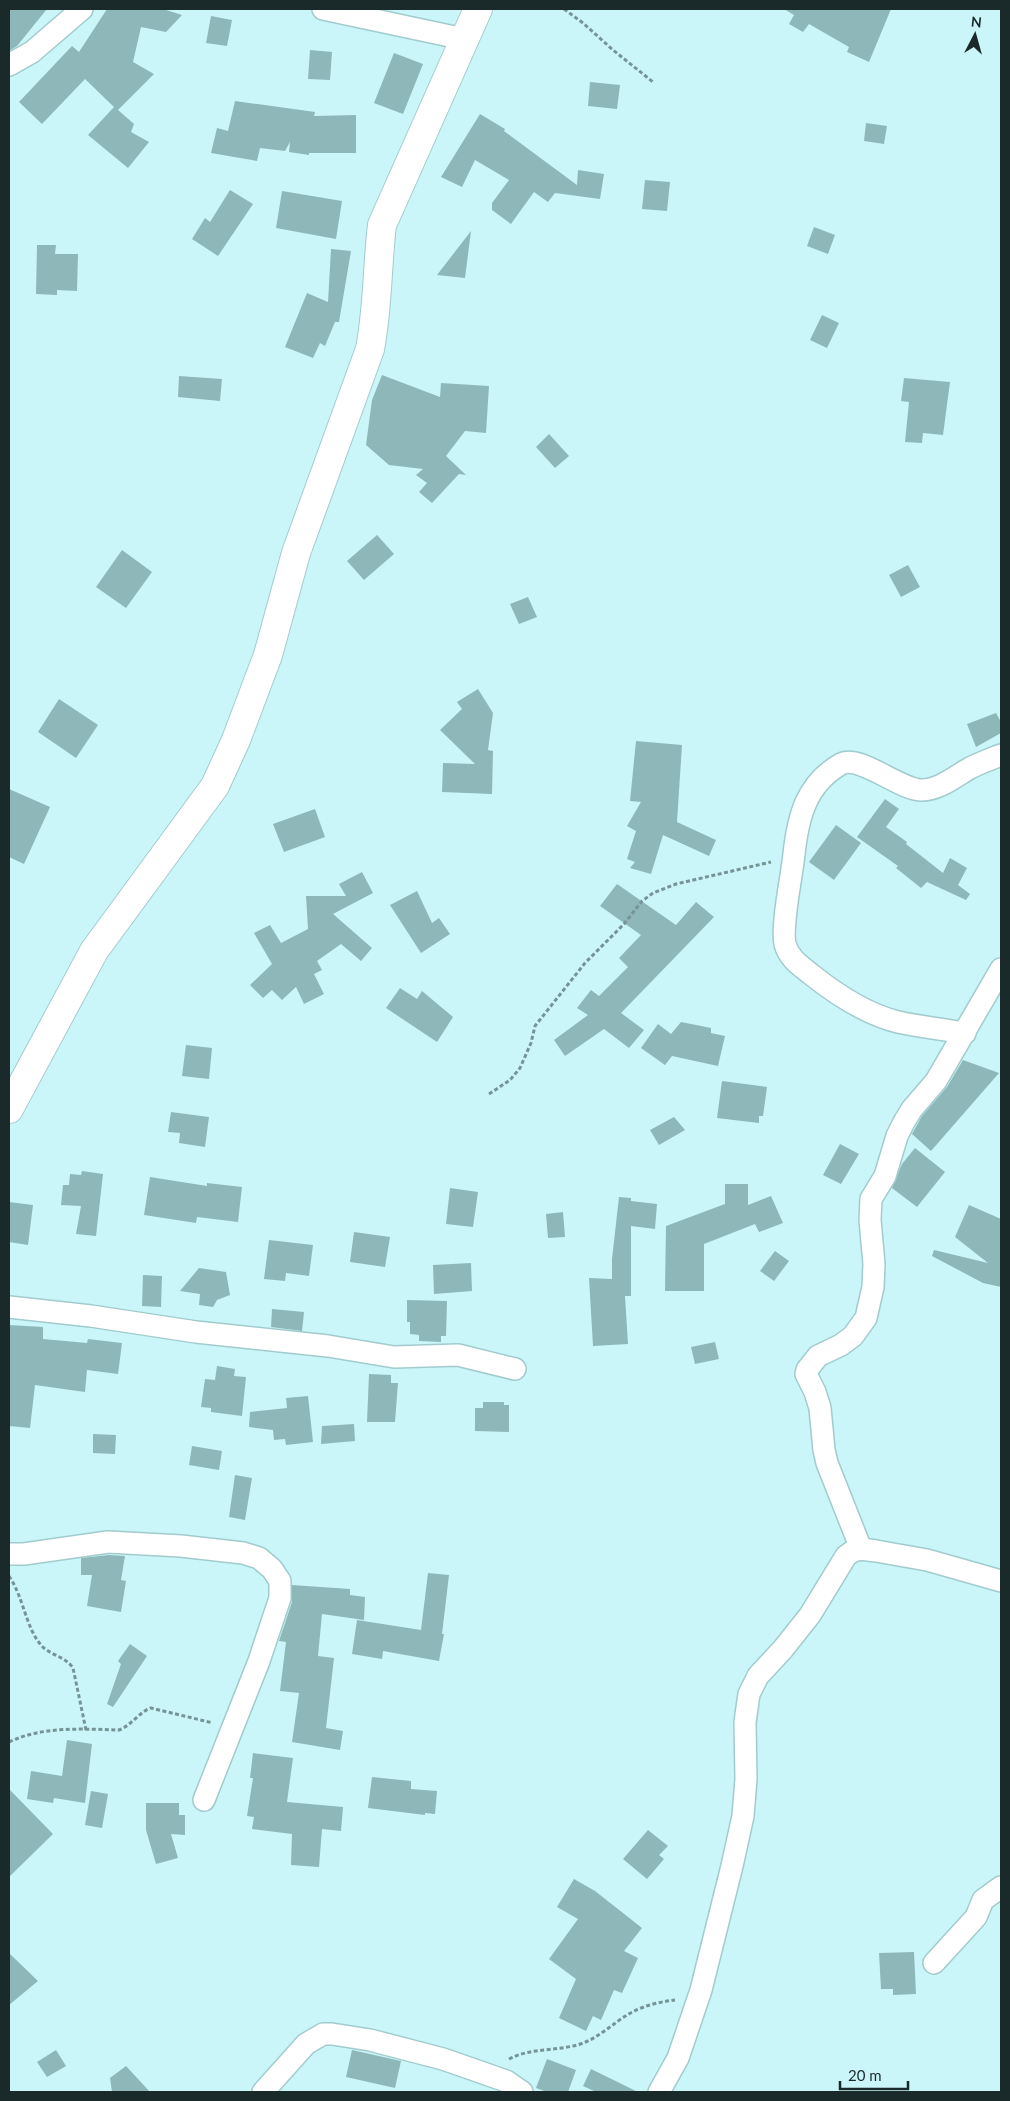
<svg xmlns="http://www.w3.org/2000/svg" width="1010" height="2101" viewBox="0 0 1010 2101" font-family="Lato,sans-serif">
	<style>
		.building { fill: #8eb7ba }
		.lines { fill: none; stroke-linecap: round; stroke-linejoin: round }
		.street-casing { stroke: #a2cbce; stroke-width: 24 }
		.secondary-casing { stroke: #a2cbce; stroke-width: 30 }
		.path { stroke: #769496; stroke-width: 3; stroke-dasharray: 4 2.5; stroke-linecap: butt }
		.street { stroke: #fff; stroke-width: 21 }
		.secondary { stroke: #fff; stroke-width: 28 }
	</style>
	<rect width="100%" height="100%" fill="#cbf6f9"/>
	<g class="building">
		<polygon points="9,9 47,9 17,46 9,51"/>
		<polygon points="107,9 163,9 182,15 166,32 141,27 133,62 154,74 118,110 134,124 131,132 149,142 128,168 88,135 114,107 85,79 42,124 19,102 72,46 79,52"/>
		<polygon points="784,9 891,9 869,62 847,52 849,47 809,24 803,32 789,24 794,15"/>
		<polygon points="211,16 232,20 227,46 206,43"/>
		<polygon points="310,50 332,52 330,80 308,79"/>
		<polygon points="394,53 423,64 403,114 374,103"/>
		<polygon points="590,82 620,85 617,109 588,106"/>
		<polygon points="235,101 315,112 314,116 356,115 356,153 309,153 309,155 289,152 290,142 285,151 260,148 257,161 211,153 217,128 228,131"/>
		<polygon points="480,114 505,129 504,131 577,185 578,170 604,174 600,199 555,193 548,202 534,192 511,224 492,210 492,203 509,180 475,160 462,187 441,177"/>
		<polygon points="866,123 887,126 884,144 864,141"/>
		<polygon points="645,180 670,182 667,211 642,209"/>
		<polygon points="230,190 253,204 218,256 192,239 205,218 210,222"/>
		<polygon points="282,191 342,201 336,239 276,228"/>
		<polygon points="814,227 835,235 828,254 807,246"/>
		<polygon points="471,231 465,278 437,275"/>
		<polygon points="37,245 56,245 55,254 78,254 77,291 57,290 57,295 36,294"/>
		<polygon points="331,249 351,251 339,322 335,322 325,346 320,343 313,358 285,347 307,293 328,302"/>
		<polygon points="822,315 839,323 827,348 810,340"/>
		<polygon points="382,375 440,397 441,383 489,386 486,433 465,431 446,456 466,475 459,474 432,503 419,492 427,483 416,475 423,469 389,465 366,445 372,400"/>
		<polygon points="179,376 222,379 220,401 178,397"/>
		<polygon points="904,378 950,382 943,435 923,433 922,443 905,442 909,402 901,401"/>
		<polygon points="549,434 569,456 555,468 536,447"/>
		<polygon points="377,535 394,554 364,580 347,561"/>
		<polygon points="122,550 152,572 126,608 96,587"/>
		<polygon points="908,565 920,587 901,597 889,575"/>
		<polygon points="528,597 537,617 519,624 510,604"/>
		<polygon points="478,689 493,713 488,750 493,751 492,794 442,792 443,763 475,764 440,730 462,709 457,702"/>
		<polygon points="59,699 98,725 76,758 38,732"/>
		<polygon points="996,713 1001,722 1001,733 976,747 967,724"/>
		<polygon points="636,741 682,745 677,822 716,840 709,856 663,835 651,874 630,868 635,862 627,859 636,831 627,826 641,802 630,801"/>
		<polygon points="9,789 50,807 24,864 9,857"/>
		<polygon points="885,799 899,809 886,827 907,842 906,844 943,873 950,858 967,868 958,885 970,894 966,900 927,882 921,888 896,868 898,866 857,837"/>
		<polygon points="315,809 325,837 284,852 273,824"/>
		<polygon points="836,825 861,843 834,880 809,862"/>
		<polygon points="362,872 373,893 333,914 372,948 361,961 341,944 317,961 322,970 314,974 324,994 304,1004 296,987 282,1000 272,990 263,998 250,985 272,964 254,933 270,925 281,943 308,929 306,896 346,896 339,884"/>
		<polygon points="617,884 676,925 696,902 714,917 621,1013 644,1030 629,1048 604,1029 565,1056 554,1040 588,1015 577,1008 591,990 599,996 628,967 619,958 641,935 600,906"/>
		<polygon points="417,891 432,923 439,918 450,934 421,953 390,905"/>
		<polygon points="400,988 417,999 422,991 453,1017 437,1042 386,1008"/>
		<polygon points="681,1022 711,1028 711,1033 725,1036 718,1066 672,1056 665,1065 641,1048 658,1024 671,1034"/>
		<polygon points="186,1045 212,1048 209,1079 182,1076"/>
		<polygon points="963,1060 999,1073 931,1151 912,1134 922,1116 947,1087"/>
		<polygon points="722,1081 767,1087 763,1116 759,1116 759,1123 717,1118"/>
		<polygon points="171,1112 209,1117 205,1147 179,1143 180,1133 168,1132"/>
		<polygon points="674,1117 685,1130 659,1145 650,1130"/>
		<polygon points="840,1144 859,1154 841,1184 823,1175"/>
		<polygon points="915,1148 945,1172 917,1207 892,1188 902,1164"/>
		<polygon points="82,1171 103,1174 96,1236 76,1234 81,1206 61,1205 63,1185 69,1185 70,1174 81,1175"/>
		<polygon points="150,1177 207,1186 207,1183 242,1187 238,1222 197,1217 196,1223 144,1215"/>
		<polygon points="725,1184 748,1184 748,1205 771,1196 783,1223 759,1232 755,1224 704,1244 704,1291 665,1291 666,1226 725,1204"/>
		<polygon points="450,1188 478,1192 473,1227 446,1224"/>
		<polygon points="619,1197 631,1198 631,1201 657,1204 655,1229 631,1226 631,1296 625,1296 628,1344 593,1346 589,1278 612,1279 612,1259"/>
		<polygon points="9,1202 33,1205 28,1245 9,1242"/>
		<polygon points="969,1205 1001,1219 1001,1287 983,1283 932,1256 934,1250 988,1263 955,1237"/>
		<polygon points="563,1212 565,1237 548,1238 546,1214"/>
		<polygon points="354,1232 390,1237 385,1267 350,1262"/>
		<polygon points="269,1240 313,1245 309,1276 286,1273 285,1281 264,1279"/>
		<polygon points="775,1251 789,1261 774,1281 760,1271"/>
		<polygon points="471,1263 472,1291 434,1294 433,1265"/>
		<polygon points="199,1268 226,1272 230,1295 217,1300 213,1307 199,1305 200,1294 180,1291"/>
		<polygon points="143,1275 162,1276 161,1307 142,1306"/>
		<polygon points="407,1300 447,1301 446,1336 441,1336 441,1342 419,1341 419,1335 410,1334 410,1322 407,1322"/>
		<polygon points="272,1309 304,1312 302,1331 271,1327"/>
		<polygon points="9,1325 43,1327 43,1339 87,1343 88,1339 122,1343 118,1374 87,1370 85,1392 35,1385 30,1428 9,1426"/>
		<polygon points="715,1342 719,1359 695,1364 691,1347"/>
		<polygon points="217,1366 235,1369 234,1376 246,1377 242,1416 211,1412 211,1408 201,1407 205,1379 215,1380"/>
		<polygon points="369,1374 391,1375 391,1383 398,1383 395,1422 367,1422"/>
		<polygon points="308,1396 313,1442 286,1445 285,1439 274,1440 273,1430 249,1427 250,1412 287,1408 286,1398"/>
		<polygon points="483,1402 504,1402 504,1405 509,1405 509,1432 475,1431 475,1408 483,1408"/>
		<polygon points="354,1424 355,1441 321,1444 322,1426"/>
		<polygon points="93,1434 116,1435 115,1454 93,1453"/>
		<polygon points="192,1446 222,1451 219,1470 189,1465"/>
		<polygon points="235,1475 252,1478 245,1520 229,1517"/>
		<polygon points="109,1555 125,1556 121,1580 126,1581 121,1612 87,1606 92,1575 81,1575 81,1558"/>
		<polygon points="428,1573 449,1575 442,1634 444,1634 439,1661 383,1651 382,1659 352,1654 357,1620 421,1630"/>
		<polygon points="292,1585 350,1589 350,1595 365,1597 364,1620 322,1614 318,1656 334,1658 326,1728 343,1731 340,1750 292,1742 299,1693 280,1691 286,1642 279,1641 292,1602"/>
		<polygon points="130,1644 147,1656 113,1707 107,1704 121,1664 118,1661"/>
		<polygon points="67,1740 92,1744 85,1803 54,1798 53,1803 27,1799 31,1771 62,1776"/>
		<polygon points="253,1753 293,1758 287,1802 343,1807 341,1831 322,1829 319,1867 291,1865 292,1834 252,1829 254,1817 247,1816 253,1778 250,1778"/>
		<polygon points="372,1777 411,1781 411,1789 437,1791 435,1814 425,1813 425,1815 368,1808"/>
		<polygon points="9,1789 53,1834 9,1877"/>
		<polygon points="91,1791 108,1794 102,1828 85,1825"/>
		<polygon points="146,1803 179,1803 179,1815 185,1815 185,1835 171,1834 178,1858 156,1864 146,1830"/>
		<polygon points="648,1830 668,1846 659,1855 664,1859 647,1879 623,1859"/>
		<polygon points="574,1879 595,1891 642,1928 624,1951 638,1958 622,1993 614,1990 601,2020 593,2016 586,2031 559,2018 576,1979 549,1959 578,1919 557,1907"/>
		<polygon points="914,1952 916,1994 893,1995 893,1989 881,1989 879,1953"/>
		<polygon points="9,1953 38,1981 9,2005"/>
		<polygon points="56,2050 66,2066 47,2077 37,2062"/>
		<polygon points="352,2050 401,2061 395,2088 346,2077"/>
		<polygon points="547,2059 576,2070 568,2092 547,2092 536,2088"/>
		<polygon points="126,2066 150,2092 112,2092 110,2078"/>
		<polygon points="591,2069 638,2092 596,2092 583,2086"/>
	</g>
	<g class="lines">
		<defs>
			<g id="street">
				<polyline points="323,9 464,39"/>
				<polyline points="9,65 32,52 82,9"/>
				<path d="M 965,1033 C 943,1029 920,1027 898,1022 C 866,1014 837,995 812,975 C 801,966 789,959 785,944 C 781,926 792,875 794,854 C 798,817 806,784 841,764 C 860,754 899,790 922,790 C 939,790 956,776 970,768 C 980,763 991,759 1001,755"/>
				<polyline points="9,1307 91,1316 196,1332 328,1346 394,1357 458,1355 515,1369"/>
				<polyline points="861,1549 827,1463 824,1450 820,1408 815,1392 806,1374 807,1370 818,1356 841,1345 853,1336 866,1318 873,1287 874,1264 870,1220 871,1199 885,1176 897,1136 904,1122 912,1109 936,1081 1001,969"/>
				<polyline points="9,1554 24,1554 108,1542 181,1546 243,1553 259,1558 272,1569 280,1581 280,1598 259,1661 204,1800"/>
				<polyline points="934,1963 976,1917 983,1900 1001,1887"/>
				<polyline points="263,2092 306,2044 323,2034 332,2034 370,2040 443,2059 506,2081 522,2092"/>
				<polyline points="659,2092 678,2058 701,1990 732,1866 743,1816 746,1779 745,1722 749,1694 758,1676 783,1649 810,1615 846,1556 853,1551 861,1549 876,1551 927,1560 1001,1581"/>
			</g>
			<path id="secondary" d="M 9,1109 L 94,951 L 215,786 L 236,740 L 268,655 L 296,553 L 370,349 C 378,308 377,266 382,225 L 478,9"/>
		</defs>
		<use href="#street" class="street-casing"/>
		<use href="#secondary" class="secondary-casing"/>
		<g class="path">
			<polyline points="564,9 583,23 613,50 653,82"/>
			<polyline points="489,1094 510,1080 520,1068 531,1043 535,1026 585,963 624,924 642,901 653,893 676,884 771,862"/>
			<path d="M 9,1576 C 23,1596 26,1628 41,1645 C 49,1655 65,1656 73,1668 L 86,1730"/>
			<path d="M 9,1742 C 43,1726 82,1729 119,1730 C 132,1725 139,1712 151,1708 L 213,1723"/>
			<path d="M 509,2059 C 530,2048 555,2051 577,2045 C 596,2040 611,2025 627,2015 C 642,2006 658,2002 675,2000"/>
		</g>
		<use href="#street" class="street"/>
		<use href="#secondary" class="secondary"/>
	</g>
	<rect width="1010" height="2101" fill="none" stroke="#1a2a2b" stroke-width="20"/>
	<g transform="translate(975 35) rotate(6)" stroke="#cbf6f9" stroke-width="4" paint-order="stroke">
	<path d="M0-4L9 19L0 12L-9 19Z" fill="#1a2a2b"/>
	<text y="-8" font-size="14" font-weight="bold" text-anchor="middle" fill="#1a2a2b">N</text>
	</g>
	<path d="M840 2081v8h68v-8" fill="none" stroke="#1a2a2b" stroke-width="2.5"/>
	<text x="848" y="2081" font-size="15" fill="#1a2a2b" stroke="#cbf6f9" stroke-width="4" paint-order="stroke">20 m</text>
</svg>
